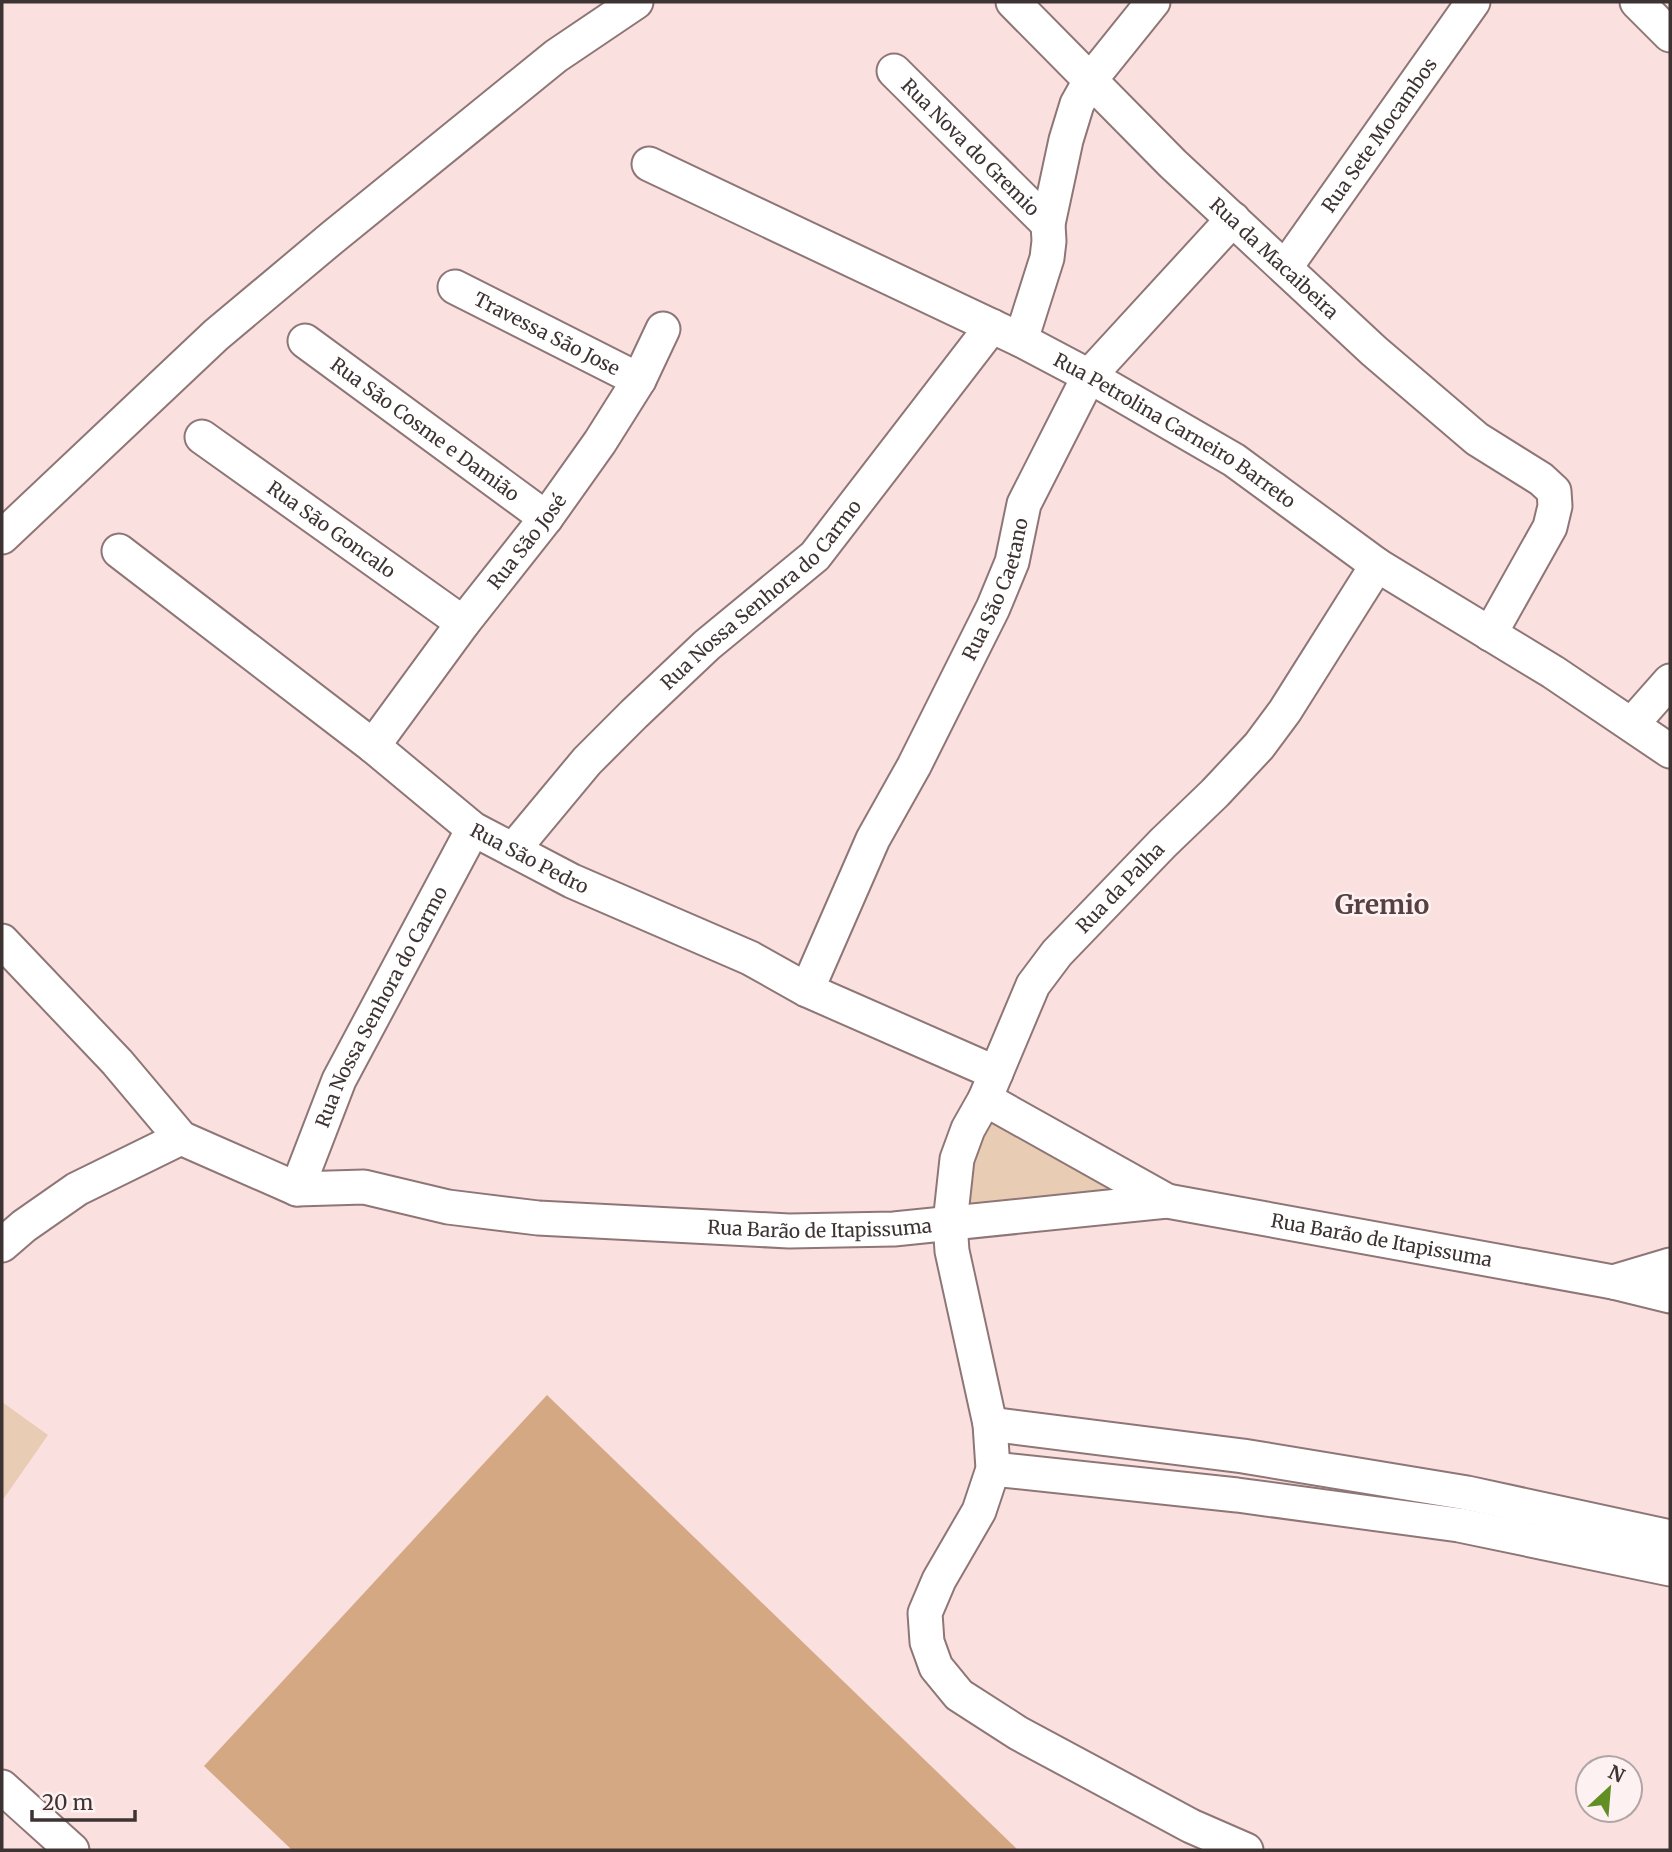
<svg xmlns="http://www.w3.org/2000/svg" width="1672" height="1852" viewBox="0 0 1672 1852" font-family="Merriweather,serif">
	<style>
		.green { fill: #e8ccb4 }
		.forest { fill: #d4a882 }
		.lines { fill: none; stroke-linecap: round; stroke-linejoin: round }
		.minor-casing { stroke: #8f7676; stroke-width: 37 }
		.minor { stroke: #fff; stroke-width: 33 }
		.labels { text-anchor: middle; stroke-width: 5; stroke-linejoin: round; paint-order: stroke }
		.street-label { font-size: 19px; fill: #3e3333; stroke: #fdf1f1 }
		.district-label { font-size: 26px; font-weight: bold; fill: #564041; stroke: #fdf1f1 }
	</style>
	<rect width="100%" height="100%" fill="#fbe0e0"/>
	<g class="green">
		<polygon points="987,1107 1136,1192 965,1214 963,1164"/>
		<polygon points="2,1402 48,1435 2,1501"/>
	</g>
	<polygon class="forest" points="547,1395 1018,1850 292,1850 204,1766"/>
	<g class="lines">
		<defs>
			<g id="minor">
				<path id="s1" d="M 1013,2 L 1173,164 L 1374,351 L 1477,439 L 1541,479 L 1554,491 L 1555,506 L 1550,527 L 1490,634"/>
				<polyline points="1637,2 1670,35"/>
				<path id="s2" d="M 894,71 L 1048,224"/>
				<path id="s3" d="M 649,164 L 1021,340 L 1089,376 L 1234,460 L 1377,565 L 1553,672 L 1670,751"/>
				<path id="s4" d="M 1285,268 L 1473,2"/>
				<path id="s5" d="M 455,287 L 639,380"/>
				<polyline points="1021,340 1047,258 1049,241 1048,224 1066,140 1077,104 1091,79 1153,2"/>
				<path id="s6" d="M 305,341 L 546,518"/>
				<path id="s7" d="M 202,437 L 463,623"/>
				<polyline points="2,537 216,335 333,237 556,56 636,2"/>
				<path id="s8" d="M 119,551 L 373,746 L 473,829 L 572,881 L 750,958 L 807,990 L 996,1073"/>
				<polyline points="1632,724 1670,681"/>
				<path id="s9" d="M 373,746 L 463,623 L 546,518 L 600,442 L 639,380 L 663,329"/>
				<path id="s10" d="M 513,850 L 587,761 L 634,714 L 707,645 L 815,556 L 992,326"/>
				<path id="s11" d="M 2,941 L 117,1062 L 181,1138 L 297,1189 L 364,1187 L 448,1207 L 538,1218 L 789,1231 L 894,1229 L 1167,1201 L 1613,1282 L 1670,1296"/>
				<path id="s12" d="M 807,990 L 873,839 L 914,766 L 993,608 L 1012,562 L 1024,504 L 1089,376 L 1233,219"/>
				<polyline points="985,1099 1167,1201"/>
				<path id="s13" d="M 297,1189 L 339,1080 L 473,829"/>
				<polyline points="2,1245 24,1226 77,1189 181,1138"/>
				<polyline points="1613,1282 1670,1265"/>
				<polyline points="990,1424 1243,1456 1467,1493 1670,1537"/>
				<polyline points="993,1469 1237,1495 1459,1525 1670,1569"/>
				<polyline points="2,1787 72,1850"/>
				<path id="s14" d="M 1246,1850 L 1191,1826 L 1018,1733 L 959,1695 L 936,1667 L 927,1642 L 925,1613 L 939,1580 L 979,1511 L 993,1469 L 990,1424 L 952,1251 L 950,1223 L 957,1159 L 968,1129 L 985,1099 L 1033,985 L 1057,953 L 1163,843 L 1215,793 L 1259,746 L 1285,711 L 1377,565"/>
			</g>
		</defs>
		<use href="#minor" class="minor-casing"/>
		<use href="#minor" class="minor"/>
	</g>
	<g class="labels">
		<g class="street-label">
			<text dy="7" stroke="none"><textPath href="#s4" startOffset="163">Rua Sete Mocambos</textPath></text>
			<text dy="7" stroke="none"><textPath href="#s2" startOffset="108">Rua Nova do Gremio</textPath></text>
			<text dy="7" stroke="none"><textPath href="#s1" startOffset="366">Rua da Macaibeira</textPath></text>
			<text dy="7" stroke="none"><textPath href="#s5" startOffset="103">Travessa São Jose</textPath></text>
			<text dy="7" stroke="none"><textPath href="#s6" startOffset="149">Rua São Cosme e Damião</textPath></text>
			<text dy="7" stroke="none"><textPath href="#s3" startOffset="590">Rua Petrolina Carneiro Barreto</textPath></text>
			<text dy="7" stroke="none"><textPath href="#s7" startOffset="159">Rua São Goncalo</textPath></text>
			<text dy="7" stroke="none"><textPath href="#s9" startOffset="256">Rua São José</textPath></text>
			<text dy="7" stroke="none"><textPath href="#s12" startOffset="444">Rua São Caetano</textPath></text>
			<text dy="7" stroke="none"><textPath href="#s10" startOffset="357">Rua Nossa Senhora do Carmo</textPath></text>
			<text dy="7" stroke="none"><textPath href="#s8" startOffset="514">Rua São Pedro</textPath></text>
			<text dy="7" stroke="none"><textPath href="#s14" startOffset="1214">Rua da Palha</textPath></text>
			<text dy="7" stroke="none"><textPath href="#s13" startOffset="201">Rua Nossa Senhora do Carmo</textPath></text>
			<text dy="7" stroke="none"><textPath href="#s11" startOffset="919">Rua Barão de Itapissuma</textPath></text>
			<text dy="7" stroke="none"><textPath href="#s11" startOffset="1486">Rua Barão de Itapissuma</textPath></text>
		</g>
		<g class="district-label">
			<text x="1382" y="914">Gremio</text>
		</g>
	</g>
	<rect width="1672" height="1852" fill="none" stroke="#3e3333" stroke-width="7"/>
	<g transform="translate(1609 1789) rotate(26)"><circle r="33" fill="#fdf1f1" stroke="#b1a5a5" stroke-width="2"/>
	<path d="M0-5L12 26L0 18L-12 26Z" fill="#628f23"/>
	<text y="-10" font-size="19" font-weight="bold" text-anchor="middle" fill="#3e3333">N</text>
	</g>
	<path d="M32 1810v10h103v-10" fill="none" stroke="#3e3333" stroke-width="3.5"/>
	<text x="42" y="1810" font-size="21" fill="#3e3333" stroke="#fdf1f1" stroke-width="5" paint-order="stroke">20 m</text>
</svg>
